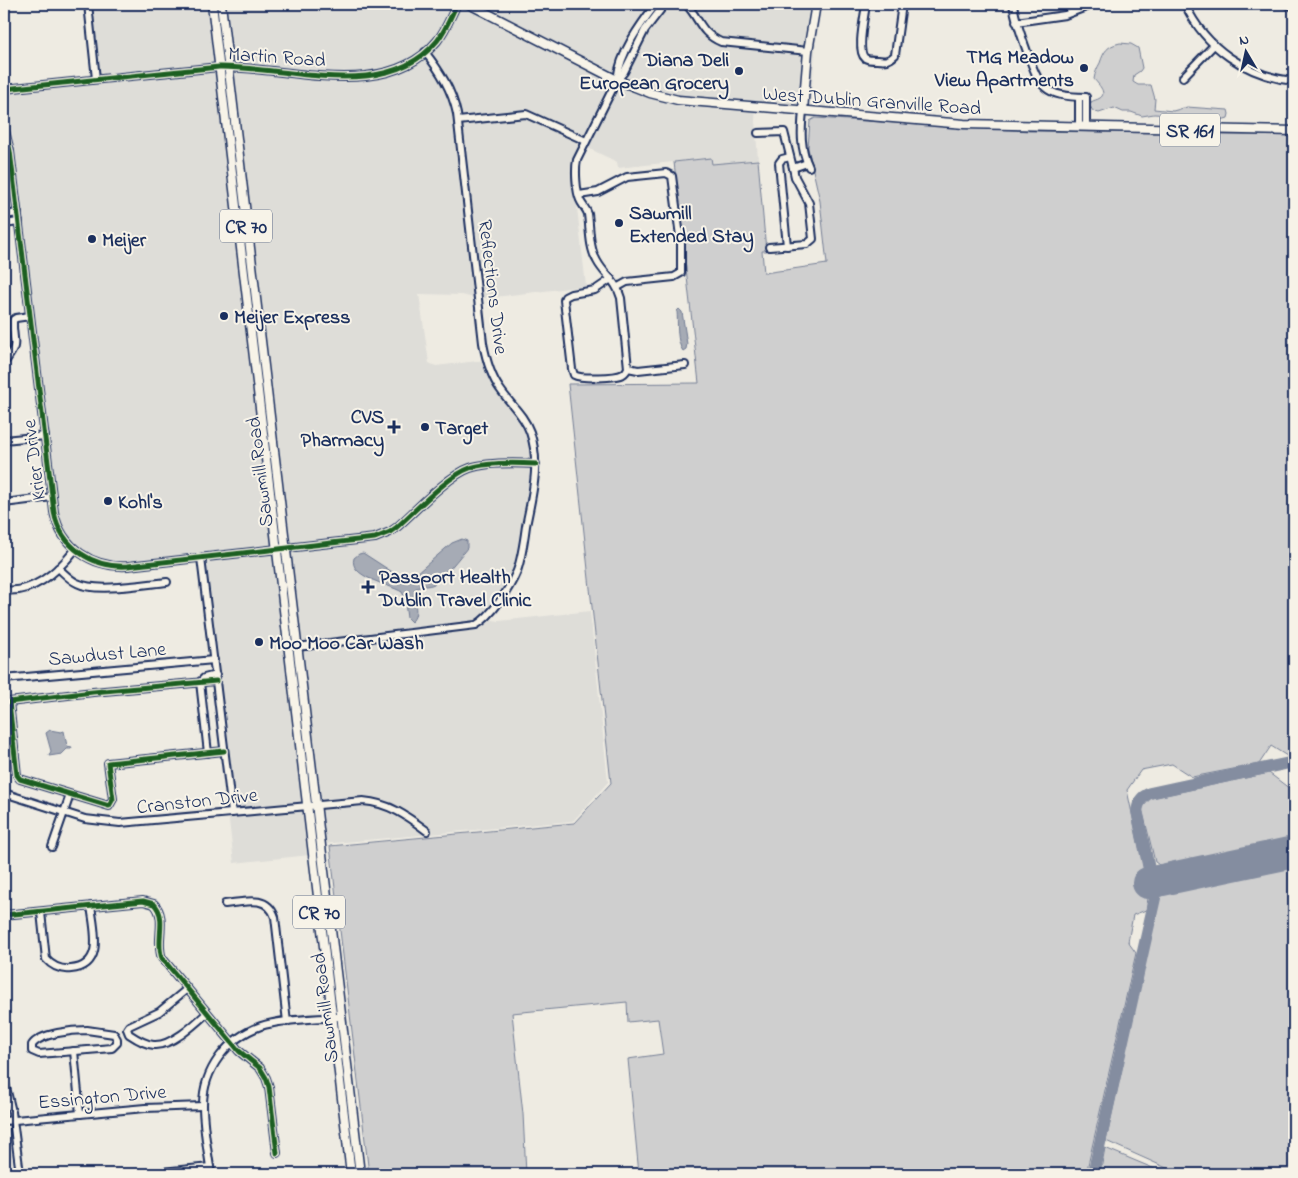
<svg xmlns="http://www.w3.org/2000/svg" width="1298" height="1178" viewBox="0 0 1298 1178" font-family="'Indie Flower',sans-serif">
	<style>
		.built { fill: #deddd8 }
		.green { fill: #cfcfcf; stroke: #757f96 }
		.water { fill: #a6abb5; stroke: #6e7992 }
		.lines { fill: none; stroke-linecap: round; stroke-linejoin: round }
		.taxiway { stroke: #848da0; stroke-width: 12 }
		.runway { stroke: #848da0; stroke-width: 32 }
		.minor-casing { stroke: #1b2f5e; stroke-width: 10 }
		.major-casing { stroke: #1b2f5e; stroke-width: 11 }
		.minor { stroke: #f7f3e8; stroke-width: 6 }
		.major { stroke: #f7f3e8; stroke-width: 8 }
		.cycleway-casing { stroke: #f7f3e8; stroke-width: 8 }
		.cycleway { stroke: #1b5e20; stroke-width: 5 }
		.poi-dot { fill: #1b2f5e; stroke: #f7f3e8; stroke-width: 2 }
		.labels { text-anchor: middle; stroke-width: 4; stroke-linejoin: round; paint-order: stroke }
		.shield { fill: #f7f3e8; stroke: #5d6a87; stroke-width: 1 }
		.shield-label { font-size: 19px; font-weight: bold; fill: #1b2f5e }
		.street-label { font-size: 20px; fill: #1b2f5e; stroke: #f7f3e8 }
		.poi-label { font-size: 20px; font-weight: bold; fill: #1b2f5e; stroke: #f7f3e8; text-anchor: start }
	</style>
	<rect width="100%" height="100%" fill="#eeebe2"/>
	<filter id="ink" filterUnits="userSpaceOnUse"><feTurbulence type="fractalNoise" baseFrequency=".02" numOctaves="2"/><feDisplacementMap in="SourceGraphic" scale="10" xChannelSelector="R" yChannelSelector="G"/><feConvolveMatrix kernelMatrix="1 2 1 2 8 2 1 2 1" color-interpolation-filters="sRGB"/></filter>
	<g filter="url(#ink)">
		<g class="built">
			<polygon points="85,4 208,4 310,855 234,863 199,565 196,563 122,570 109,570 98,567 84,561 67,548 60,538 50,513 7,150 4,141 4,84 88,75 91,68"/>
			<polygon points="221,4 822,4 816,42 811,99 803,111 756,108 755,120 758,160 712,164 710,158 618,168 617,162 584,146 577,160 580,200 577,208 586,286 478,299 462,295 419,294 429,363 436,366 486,360 491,375 528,427 535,479 513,580 482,621 297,647"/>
			<polygon points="590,611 608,782 573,821 323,844 300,650 472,629 477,627 488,619 499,621"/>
		</g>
		<g class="green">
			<path d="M 1120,43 L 1131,44 L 1138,48 L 1142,68 L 1140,71 L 1134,75 L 1133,82 L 1138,85 L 1151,85 L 1155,99 L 1154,109 L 1173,111 L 1187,107 L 1228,110 L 1229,114 L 1228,118 L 1221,120 L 1172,115 L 1154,114 L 1142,116 L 1131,112 L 1123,112 L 1114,108 L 1099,113 L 1093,111 L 1090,106 L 1091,102 C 1094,100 1097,100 1100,98 C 1108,93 1097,83 1094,79 C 1095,73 1097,68 1100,63 C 1104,51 1107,46 1120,43 Z"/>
			<polygon points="815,118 1029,131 1177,133 1188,135 1294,135 1294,756 1287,756 1271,746 1259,764 1192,777 1172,764 1141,770 1127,790 1149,893 1146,910 1133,915 1128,942 1136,953 1086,1174 639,1174 628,1059 663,1054 658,1019 628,1022 627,1002 512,1013 523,1114 526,1174 369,1174 330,846 574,823 611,783 568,384 699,383 674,162 711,158 712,164 758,160 766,251 762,251 764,273 827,264 820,201 808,148 810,121"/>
			<polygon points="1269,773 1294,792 1294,839 1162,867 1155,862 1142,808 1151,798"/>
			<polygon points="1294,863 1294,1174 1180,1174 1106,1141 1159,899 1170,889"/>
			<polygon points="1105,1148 1167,1174 1100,1174"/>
		</g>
		<g class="water">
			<path d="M 679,309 L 682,312 L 687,344 L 686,349 L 683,351 C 676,342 678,323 677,311 Z"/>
			<path d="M 462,539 L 467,541 L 467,548 C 460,557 443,578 434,584 C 428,587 421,585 415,589 C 412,600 421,614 411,622 L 407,618 L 404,596 L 402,592 C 389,584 348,577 354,558 L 359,554 L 363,553 L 400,577 L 410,579 L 452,543 Z"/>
			<polygon points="50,730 61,732 64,731 67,746 72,747 71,749 67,749 62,754 49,756 51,751 46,733"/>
		</g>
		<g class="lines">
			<path class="taxiway" d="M 1093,1174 L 1155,898 L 1137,811 C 1139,801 1141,797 1150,793 L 1294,762"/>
			<polyline class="runway" points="1148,883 1294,852"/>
			<defs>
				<g id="minor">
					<polyline points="88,4 96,79"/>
					<path d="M 686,4 C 700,19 700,33 721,42 L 808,51"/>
					<path d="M 866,4 C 865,15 856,51 865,58 C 868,60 874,60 877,60 C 885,61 889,61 895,55 L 902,4"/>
					<path d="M 1013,4 C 1015,18 1020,32 1025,46 C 1039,85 1041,97 1086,97 L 1086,127"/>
					<path d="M 1185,4 C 1205,48 1247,76 1294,81"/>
					<polyline points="1286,4 1294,7"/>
					<polyline points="1016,22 1065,15 1094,4"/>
					<polyline points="1183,77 1214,45"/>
					<path d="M 617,80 C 620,52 640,25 656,4"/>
					<path d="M 4,89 L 219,67 C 287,66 386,103 437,41 C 446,30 451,16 457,4"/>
					<polyline points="1079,97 1079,127"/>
					<path d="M 803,111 C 801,131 800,148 809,167"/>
					<polyline points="458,121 526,114 586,141"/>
					<path d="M 4,127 L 10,151 L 54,512 C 61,548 93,568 128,566 L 375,538 L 390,532 L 397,527 C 415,511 449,475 470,468 C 488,462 517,463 536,464"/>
					<polyline points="758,133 784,132 793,168 807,163"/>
					<polyline points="579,195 598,192 627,177 666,173 672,176 681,244 681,273 674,277 627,282 618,287"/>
					<polyline points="4,215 18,213"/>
					<polyline points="4,224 19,222"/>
					<polyline points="787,246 779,163 782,159 790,157"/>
					<polyline points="769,247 807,244 813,239 809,203 795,177 793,168"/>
					<path d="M 611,279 L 595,290 L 571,294 L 565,297 L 564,300 L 572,369 L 574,375 C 581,379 616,378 623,374 C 625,373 627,370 628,368 L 638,370 L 685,365"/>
					<path d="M 4,363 C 21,341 12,345 13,320 L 16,318 L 30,316"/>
					<path d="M 628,368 L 621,298 C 616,280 605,276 597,261 C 589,248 590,229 588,214 C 586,208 582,205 580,200 C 576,191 575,169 577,160 L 617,80 L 624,72 L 645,30 L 665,4"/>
					<polyline points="4,440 45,436"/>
					<polyline points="4,503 52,497"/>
					<polyline points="201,558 232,813"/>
					<path d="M 58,568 C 64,573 70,580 77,583 C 96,593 145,584 167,582"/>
					<path d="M 4,590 C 33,594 58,571 75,550"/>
					<path d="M 297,647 L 476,625 C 492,616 510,588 517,571 C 522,557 524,541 526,526 C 532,495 541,464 530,432 C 524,415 510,404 500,389 C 490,375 486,359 483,343 L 457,114 C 452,90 440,71 425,52"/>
					<polyline points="4,679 214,660"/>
					<polyline points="216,681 93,692 9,702 17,775 20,779 109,806 113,799 108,763 224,751"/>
					<polyline points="200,682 208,753"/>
					<polyline points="200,682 204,678 216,675"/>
					<path d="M 4,793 L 85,819 L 120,823 L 363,801 C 389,803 407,816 427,831"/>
					<polyline points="52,847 70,795"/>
					<path d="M 225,904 C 244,902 267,894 275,917 L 287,1022"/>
					<path d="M 41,912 L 46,959 C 53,967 61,970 71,969 C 105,966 94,930 91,906"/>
					<path d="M 4,915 L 143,901 L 154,904 C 168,918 155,941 162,958 L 239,1051 L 260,1068 L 266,1078 L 269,1087 L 277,1153"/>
					<path d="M 187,989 L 159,1012 L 129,1026 L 127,1029 L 129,1034 C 135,1038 147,1045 154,1045 C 172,1046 195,1024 207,1013"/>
					<path d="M 87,1030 L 114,1034 L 117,1039 L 117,1043 L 112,1048 L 39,1054 L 32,1051 L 32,1045 C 40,1033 74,1030 87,1030 Z"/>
					<polyline points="74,1051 80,1114"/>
					<polyline points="4,1079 12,1112 20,1174"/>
					<polyline points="4,1121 145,1108 203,1106"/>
					<polyline points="143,1174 210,1167"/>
					<path d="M 211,1174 C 208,1152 203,1128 203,1105 C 203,1070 227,1038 261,1026 C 283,1019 314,1019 337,1017"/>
				</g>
				<g id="major">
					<polyline points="212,4 351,1174"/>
					<polyline points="221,4 360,1174"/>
					<polyline points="469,4 617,80 650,93 678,100 964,124 1294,131"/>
					<polyline points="803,111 808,51 816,4"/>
				</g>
			</defs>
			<use href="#minor" class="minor-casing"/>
			<use href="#major" class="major-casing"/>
			<use href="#minor" class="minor"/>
			<use href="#major" class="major"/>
			<defs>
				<g id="cycleway">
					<path d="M 4,89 L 219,67 C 287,66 386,103 437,41 C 446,30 451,16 457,4"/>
					<path d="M 4,127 L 10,151 L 54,512 C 61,548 93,568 128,566 L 375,538 L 390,532 L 397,527 C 415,511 449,475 470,468 C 488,462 517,463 536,464"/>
					<polyline points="216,681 93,692 9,702 17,775 20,779 109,806 113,799 108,763 224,751"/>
					<path d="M 4,915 L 143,901 L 154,904 C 168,918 155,941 162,958 L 239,1051 L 260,1068 L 266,1078 L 269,1087 L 277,1153"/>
				</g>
			</defs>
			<use href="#cycleway" class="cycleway-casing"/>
			<use href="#cycleway" class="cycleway"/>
		</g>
	</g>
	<g class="poi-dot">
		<circle cx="1084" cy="68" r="5"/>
		<circle cx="739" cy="71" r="5"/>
		<circle cx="619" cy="223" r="5"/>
		<circle cx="92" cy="239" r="5"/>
		<circle cx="224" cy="316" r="5"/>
		<path d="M391.5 419.5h5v5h5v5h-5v5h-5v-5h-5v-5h5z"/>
		<circle cx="425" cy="427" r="5"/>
		<circle cx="108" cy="501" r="5"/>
		<path d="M365.5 579.5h5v5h5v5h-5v5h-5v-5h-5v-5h5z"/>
		<circle cx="259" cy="642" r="5"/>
	</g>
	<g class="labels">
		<g class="shield">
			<rect x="1160" y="113.5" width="60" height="33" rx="4"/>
			<rect x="220" y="209.5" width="52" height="33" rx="4"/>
			<rect x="293" y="895.5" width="52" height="33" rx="4"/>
		</g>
		<g class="shield-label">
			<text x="1190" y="137">SR 161</text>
			<text x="246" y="233">CR 70</text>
			<text x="319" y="919">CR 70</text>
		</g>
		<g class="street-label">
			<text transform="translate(277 56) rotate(4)" y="7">Martin Road</text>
			<text transform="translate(872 100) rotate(4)" y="7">West Dublin Granville Road</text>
			<text transform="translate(494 287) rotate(83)" y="7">Reflections Drive</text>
			<text transform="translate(33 460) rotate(-97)" y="7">Krier Drive</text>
			<text transform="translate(259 472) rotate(-97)" y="7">Sawmill Road</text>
			<text transform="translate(107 653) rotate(-5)" y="7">Sawdust Lane</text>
			<text transform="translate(197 800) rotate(-6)" y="7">Cranston Drive</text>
			<text transform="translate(324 1008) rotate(-97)" y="7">Sawmill Road</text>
			<text transform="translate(102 1096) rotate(-5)" y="7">Essington Drive</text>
		</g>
		<g class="poi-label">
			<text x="1074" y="63" text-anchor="end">TMG Meadow<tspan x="1074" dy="23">View Apartments</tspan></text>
			<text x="729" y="66" text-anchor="end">Diana Deli<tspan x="729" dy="23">European Grocery</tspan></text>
			<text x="629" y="219">Sawmill<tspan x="629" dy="23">Extended Stay</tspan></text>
			<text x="102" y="246">Meijer</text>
			<text x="234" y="323">Meijer Express</text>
			<text x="384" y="423" text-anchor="end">CVS<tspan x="384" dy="23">Pharmacy</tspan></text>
			<text x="435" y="434">Target</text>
			<text x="118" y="508">Kohl's</text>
			<text x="379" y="583">Passport Health<tspan x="379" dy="23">Dublin Travel Clinic</tspan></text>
			<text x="269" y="649">Moo Moo Car Wash</text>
		</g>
	</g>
	<rect width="1298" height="1178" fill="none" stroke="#f7f3e8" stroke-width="20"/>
	<rect x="10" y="10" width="1278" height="1158" fill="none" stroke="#1b2f5e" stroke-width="2" filter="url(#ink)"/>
	<g transform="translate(1246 52) rotate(351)" stroke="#f7f3e8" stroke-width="4" paint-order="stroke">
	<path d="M0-4L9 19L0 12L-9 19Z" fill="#1b2f5e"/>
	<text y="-8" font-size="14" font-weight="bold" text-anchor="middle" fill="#1b2f5e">N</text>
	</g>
</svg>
